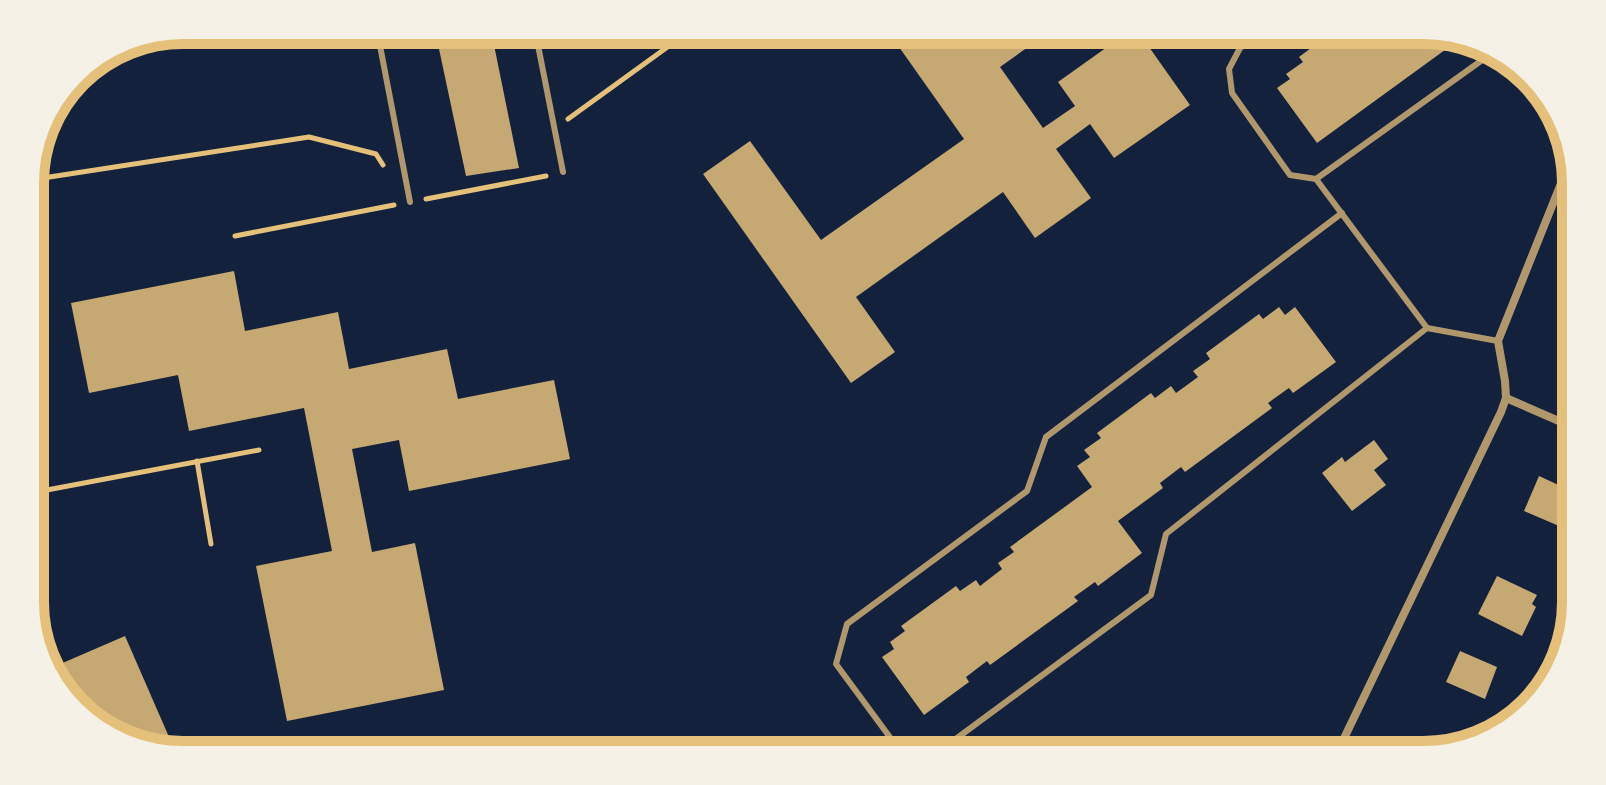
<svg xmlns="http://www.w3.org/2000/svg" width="1606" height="785" viewBox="0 0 1606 785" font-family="'IBM Plex Serif',serif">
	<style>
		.building { fill: #c6a872 }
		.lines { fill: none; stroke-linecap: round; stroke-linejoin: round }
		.path { stroke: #e5c07b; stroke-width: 5 }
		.service { stroke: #b1986c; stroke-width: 6 }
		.minor { stroke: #b1986c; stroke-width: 8 }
		.rim { fill: none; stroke: #e5c07b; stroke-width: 10 }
	</style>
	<rect width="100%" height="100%" fill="#14213d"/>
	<g class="building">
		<polygon points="435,30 491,30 519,168 466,176"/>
		<polygon points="887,30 1052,30 1000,67 1043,128 1075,106 1058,82 1131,30 1137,30 1190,105 1114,158 1090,124 1056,149 1091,198 1035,238 1003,192 856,297 895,352 851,383 703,174 750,141 821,240 964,139"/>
		<polygon points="1335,30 1423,30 1460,39 1317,143 1277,88 1290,79 1286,74 1303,62 1299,57"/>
		<polygon points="234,271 245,331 338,312 349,369 447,349 458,399 554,380 570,459 409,491 399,440 352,449 372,552 415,543 444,690 287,721 256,566 332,551 304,408 189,431 178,375 89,393 71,303"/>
		<polygon points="1279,307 1285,315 1295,307 1336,362 1293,393 1289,388 1268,403 1272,408 1185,472 1181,467 1160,483 1163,488 1118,521 1142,553 1098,586 1095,582 1074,597 1078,601 990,665 987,661 966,677 969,682 924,715 882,657 894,649 890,642 905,631 901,626 956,586 960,591 976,580 980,586 1002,569 998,563 1014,552 1010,547 1092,487 1077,466 1090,457 1084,450 1101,438 1097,433 1151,393 1155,398 1171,386 1176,393 1198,377 1193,371 1210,359 1206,353 1259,314 1263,319"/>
		<polygon points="1374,440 1388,459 1374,470 1386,485 1352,511 1322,473 1342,457 1345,462"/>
		<polygon points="1539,476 1576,493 1576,508 1566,529 1524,511"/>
		<polygon points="1497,576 1537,595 1532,604 1536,607 1522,636 1478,614"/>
		<polygon points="125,636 176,753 116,739 61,695 51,668"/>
		<polygon points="1460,651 1497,667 1485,699 1446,682"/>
	</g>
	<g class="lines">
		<g class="path">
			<polyline points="568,119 691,30"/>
			<polyline points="30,180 309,137 376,154 383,165"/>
			<polyline points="426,199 546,176"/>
			<polyline points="235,236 394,205"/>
			<polyline points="31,274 31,276"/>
			<polyline points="197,461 211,544"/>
			<polyline points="31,493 259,450"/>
		</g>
		<g class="service">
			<polyline points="377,30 410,202"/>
			<polyline points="535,30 563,172"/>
			<polyline points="1264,30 1240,48 1229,69 1232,93 1290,175 1316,179"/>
			<polyline points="1427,328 1316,179 1492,53 1501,54"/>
			<polyline points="346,752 347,755"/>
			<polyline points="903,755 836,664 847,624 1027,491 1046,437 1342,213"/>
			<polyline points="934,755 1151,595 1166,534 1427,328 1498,341"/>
		</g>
		<g class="minor">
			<polyline points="1506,398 1575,428"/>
			<polyline points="1336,755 1501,412 1506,398 1505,381 1498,341 1572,156"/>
		</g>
	</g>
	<path d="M0 0H1606V785H0ZM183 44H1423A139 139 0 0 1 1562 183V602A139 139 0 0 1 1423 741H183A139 139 0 0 1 44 602V183A139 139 0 0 1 183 44Z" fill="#f6f1e7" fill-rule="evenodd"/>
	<path class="rim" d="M183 44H1423A139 139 0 0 1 1562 183V602A139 139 0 0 1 1423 741H183A139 139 0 0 1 44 602V183A139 139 0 0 1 183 44Z"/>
</svg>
